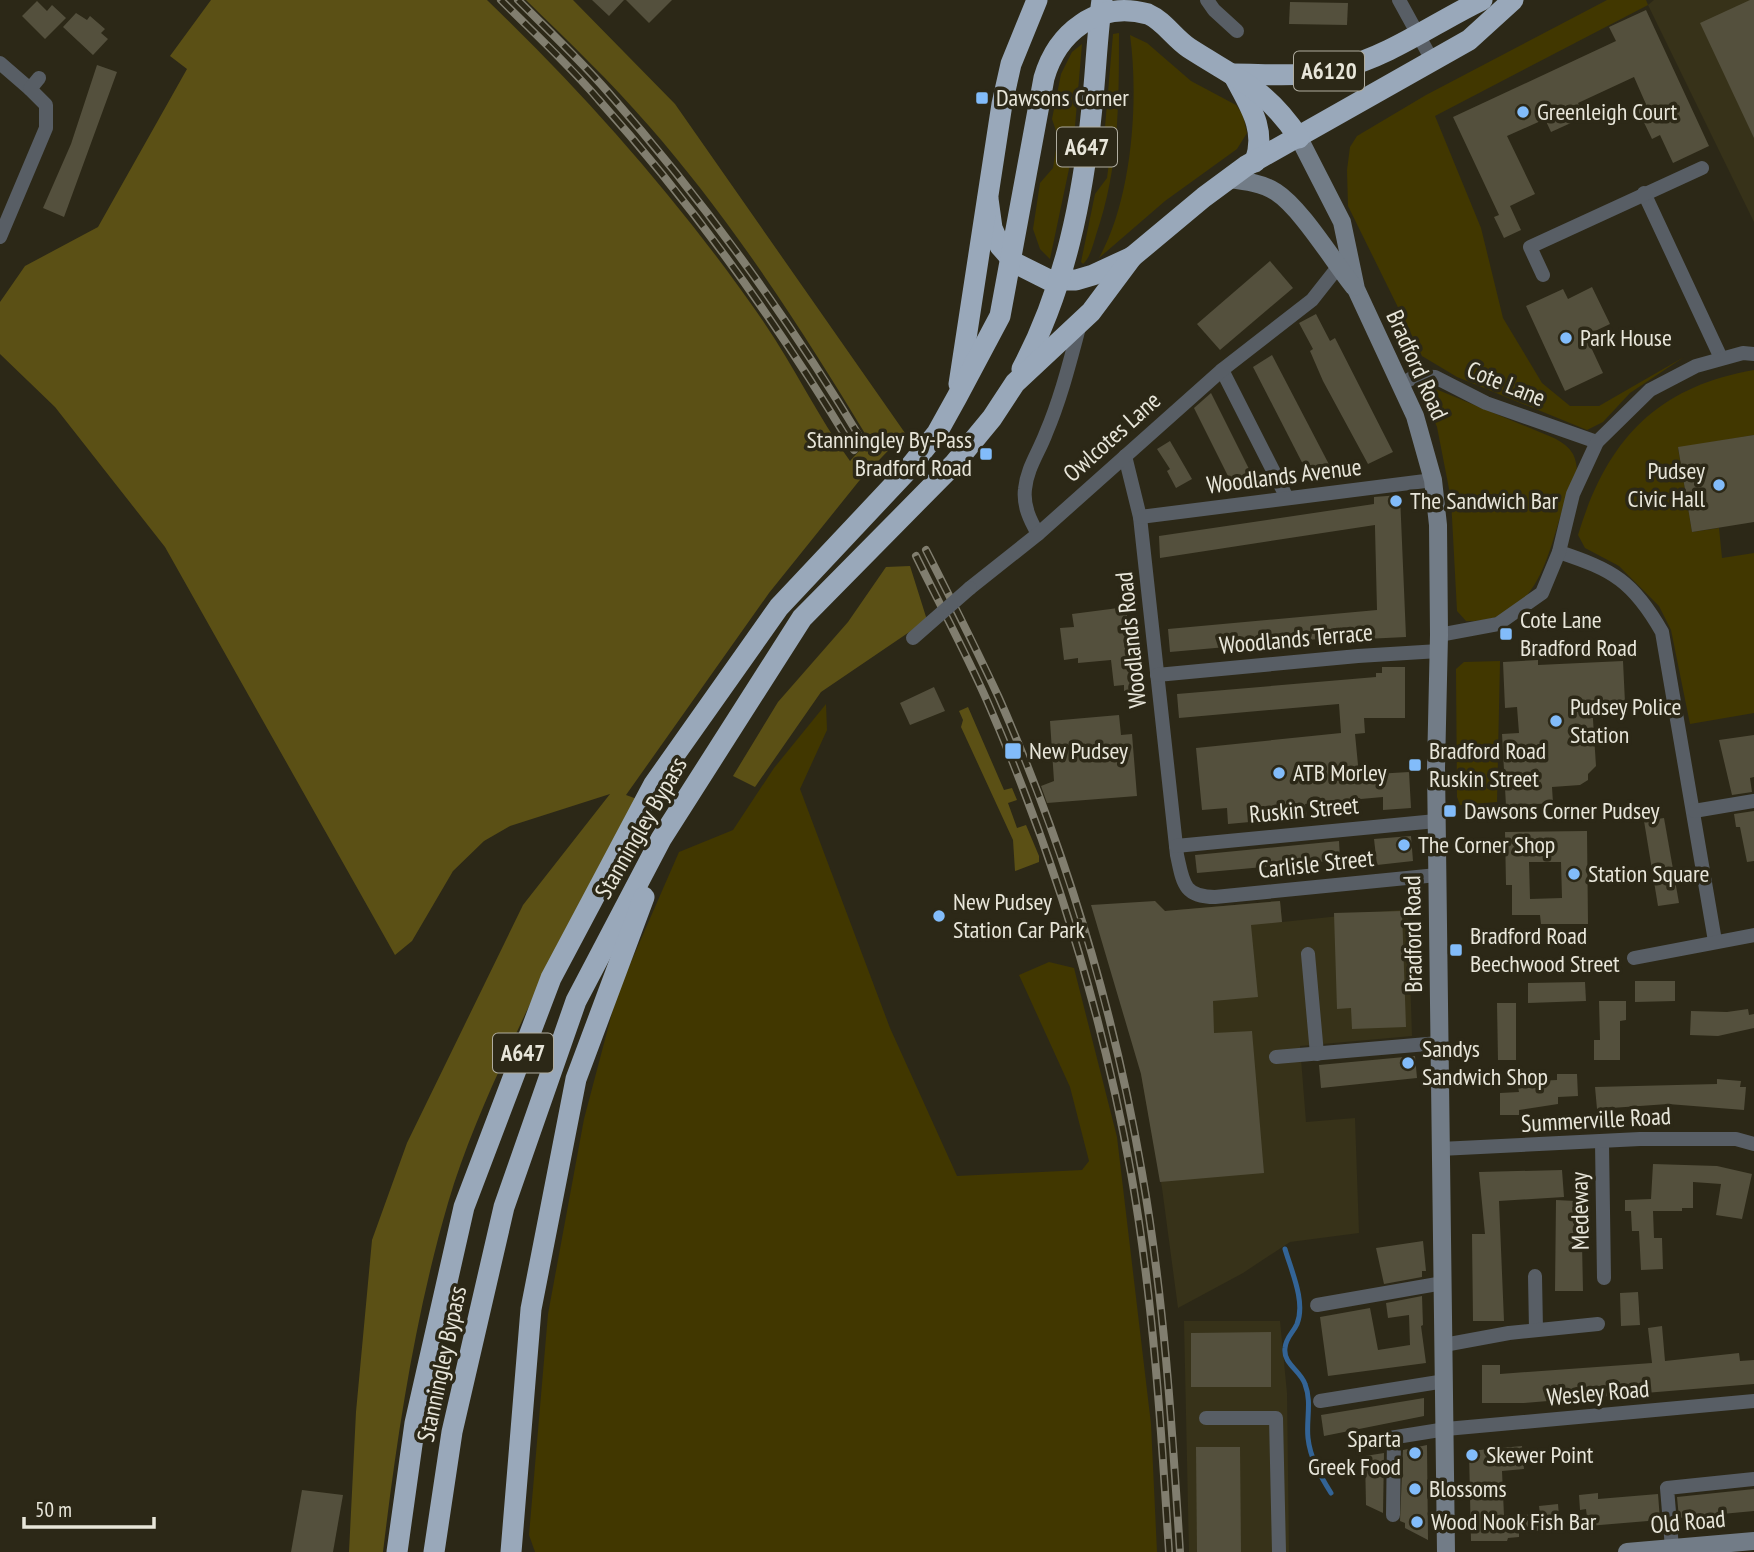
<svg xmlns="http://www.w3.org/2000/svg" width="1754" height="1552" viewBox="0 0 1754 1552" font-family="'PT Sans Narrow',sans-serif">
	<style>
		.built { fill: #373219 }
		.green { fill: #413700 }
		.forest { fill: #5b5015 }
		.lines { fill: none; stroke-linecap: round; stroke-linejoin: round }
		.stream { stroke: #336496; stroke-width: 5 }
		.building { fill: #54503d; fill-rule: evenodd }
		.street { stroke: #585e65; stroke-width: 14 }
		.secondary { stroke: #727c87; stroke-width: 18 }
		.highway { stroke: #99a8ba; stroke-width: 21 }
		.rail-casing { stroke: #817e6f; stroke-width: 8 }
		.rail { stroke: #2c2817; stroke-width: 5; stroke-dasharray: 16; stroke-linecap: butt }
		.street-bridge { stroke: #585e65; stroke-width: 14 }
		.poi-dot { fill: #82bcfa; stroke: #2c2817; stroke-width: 2.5 }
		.labels { text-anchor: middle; stroke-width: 7; stroke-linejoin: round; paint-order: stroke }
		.shield { fill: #2c2817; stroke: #b0ada0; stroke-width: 2 }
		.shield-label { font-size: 23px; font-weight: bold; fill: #e8e6da }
		.poi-label { font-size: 24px; fill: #e8e6da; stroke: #2c2817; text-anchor: start }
		.street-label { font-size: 24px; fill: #e8e6da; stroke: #2c2817 }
	</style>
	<rect width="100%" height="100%" fill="#2c2817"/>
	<g class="built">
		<polygon points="1654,0 1754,0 1754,222 1648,5"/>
		<polygon points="1155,901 1165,911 1280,901 1282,922 1408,909 1412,1036 1300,1046 1306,1122 1355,1118 1359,1233 1290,1242 1243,1273 1178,1308 1162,1188 1141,1074"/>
		<polygon points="1184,1321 1280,1321 1287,1393 1289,1552 1189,1552"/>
	</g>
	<g class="green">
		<polygon points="1607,0 1646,0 1648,5 1435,116 1481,228 1503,318 1542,383 1570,406 1599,406 1684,357 1630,393 1603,422 1587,430 1457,377 1422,356 1348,206 1347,170 1350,147 1357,136 1426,95"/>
		<path d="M 1119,33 C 1119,103 1119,169 1096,235 C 1093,245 1090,258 1083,264 L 1081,262 L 1095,194 L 1107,178 L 1111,147 L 1105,127 L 1113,34 Z"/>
		<path d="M 1130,35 L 1147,43 L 1191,81 L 1236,105 L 1243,115 L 1247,133 L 1237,149 L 1165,201 L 1099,258 C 1132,199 1139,101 1130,35 Z"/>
		<polygon points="1082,44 1073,150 1050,259 1040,249 1033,229 1040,183 1053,168 1058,137 1052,119 1061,74 1072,52"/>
		<path d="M 1754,370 L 1754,435 L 1678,448 L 1692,532 L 1719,528 L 1722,558 L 1754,553 L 1754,713 L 1690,724 L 1671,630 L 1659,606 L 1619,566 L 1585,548 L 1578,535 C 1606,442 1655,387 1754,370 Z"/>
		<path d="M 1431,387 L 1554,438 C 1569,446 1576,453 1577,470 C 1549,526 1552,624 1466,621 L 1457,611 L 1451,499 L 1437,427 L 1423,392 Z"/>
		<polygon points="1500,661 1497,802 1460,805 1457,797 1456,669 1464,662"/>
		<polygon points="826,704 827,730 800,789 890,1028 957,1176 1082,1170 1089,1161 1070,1087 1019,975 1049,962 1074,968 1117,1137 1151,1424 1157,1552 535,1552 529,1535 548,1314 584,1119 617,994 679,852 733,830 774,768"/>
	</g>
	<g class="forest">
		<path d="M 211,0 L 487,0 C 589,98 683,205 763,321 C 794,366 818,417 850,461 L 869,440 C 803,331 733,222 649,126 C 611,82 568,41 526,0 L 573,0 L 675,104 L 905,433 L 859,481 L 769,593 L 626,795 L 637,799 C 597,866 563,936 529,1006 C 499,1070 468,1135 448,1203 C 415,1316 397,1435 383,1552 L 349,1552 L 356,1412 L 372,1240 L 407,1143 L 523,905 L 610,794 L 510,826 L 484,841 L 453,871 L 412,941 L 395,955 L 165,547 L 55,407 L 0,354 L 0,302 L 25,266 L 98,227 L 187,69 L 170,56 Z"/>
		<polygon points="910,566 927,620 821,692 755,787 733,776 778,702 848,622 886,567"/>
		<polygon points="968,707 1004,790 1012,788 1017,800 1008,803 1017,828 1026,825 1039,856 1039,862 1015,871 1013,840 961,727 963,720 959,711"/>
	</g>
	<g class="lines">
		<path class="stream" d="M 1285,1249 C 1291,1270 1306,1302 1297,1324 C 1293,1333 1286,1337 1285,1348 C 1283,1364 1300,1370 1305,1384 C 1312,1402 1306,1420 1308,1438 C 1310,1458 1321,1477 1331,1493"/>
	</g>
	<g class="building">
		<polygon points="592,0 624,0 609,16"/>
		<polygon points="626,0 672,0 649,23"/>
		<polygon points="1750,0 1754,0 1754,138 1700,23"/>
		<polygon points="37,1 47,11 52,5 66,18 45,39 22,16"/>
		<polygon points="1290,2 1348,3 1347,25 1289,24"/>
		<polygon points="1646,10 1709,146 1673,163 1660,135 1652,139 1636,106 1645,102 1634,77 1578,103 1584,117 1551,132 1545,119 1507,136 1535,194 1510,206 1521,230 1504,238 1494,217 1499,215 1453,117 1616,41 1609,27"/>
		<polygon points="76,13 87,20 90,16 105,29 101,33 108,39 93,55 63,27"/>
		<polygon points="97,65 117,72 64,217 43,208 71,144"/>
		<polygon points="1270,261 1293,288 1220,350 1197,324"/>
		<polygon points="1592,287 1610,324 1593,332 1589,343 1603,373 1565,391 1526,306 1563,289 1568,299"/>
		<polygon points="1316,314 1330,341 1335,338 1393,452 1368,464 1323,381 1310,351 1313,349 1299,323"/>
		<polygon points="1272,355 1334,474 1310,478 1253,367"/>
		<polygon points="1211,393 1257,485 1235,490 1194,408"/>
		<polygon points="1754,435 1754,522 1692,532 1678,447"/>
		<polygon points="1170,441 1192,479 1176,488 1167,471 1170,469 1157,449"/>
		<polygon points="1400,495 1406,637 1365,639 1365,635 1170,652 1168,629 1377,610 1375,528 1375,525 1160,558 1159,536 1374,504 1374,497"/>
		<polygon points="1126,607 1133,666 1143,664 1146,689 1124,691 1124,685 1114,686 1111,660 1078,663 1078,658 1064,660 1060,628 1074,627 1072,614"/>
		<polygon points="1538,660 1538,665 1623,661 1625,703 1592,704 1596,766 1588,774 1588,780 1580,785 1552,787 1553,803 1506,806 1502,734 1519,733 1517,707 1505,708 1503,662"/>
		<polygon points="1382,667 1405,667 1405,718 1364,718 1365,733 1355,734 1359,775 1409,772 1411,808 1383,810 1383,797 1305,804 1307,817 1228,824 1227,808 1202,810 1196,748 1341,733 1339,704 1179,718 1177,694 1376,677 1376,673 1382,673"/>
		<polygon points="934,687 945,711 910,725 900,703"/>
		<polygon points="1119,715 1121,735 1132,734 1137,796 1047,803 1041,786 1054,781 1050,721"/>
		<polygon points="1754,735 1754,777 1750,778 1752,792 1732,795 1719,740"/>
		<polygon points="1754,811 1754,861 1747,862 1740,827 1736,827 1734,814"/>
		<polygon points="1664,818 1679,903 1658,906 1644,821"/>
		<path d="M 1587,831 L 1588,924 L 1541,924 L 1540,915 L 1512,915 L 1512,885 L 1506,885 L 1505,832 ZM 1529,862 L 1561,862 L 1562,898 L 1530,899 Z"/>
		<polygon points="1411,836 1413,861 1377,865 1374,839"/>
		<polygon points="1339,841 1340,860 1197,873 1195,855"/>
		<polygon points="1155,901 1165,911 1280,901 1282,922 1251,925 1258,997 1213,1001 1214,1033 1252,1031 1264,1173 1160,1182 1141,1074 1091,905"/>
		<polygon points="1402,911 1406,1027 1352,1029 1351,1008 1337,1009 1334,913"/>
		<polygon points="1635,981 1675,981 1675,1001 1635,1002"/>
		<polygon points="1585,982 1586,1001 1528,1003 1528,983"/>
		<polygon points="1599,1001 1626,1001 1626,1020 1620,1021 1620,1060 1594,1060 1594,1040 1600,1040"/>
		<polygon points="1497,1003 1516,1003 1516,1060 1498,1060"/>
		<polygon points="1748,1009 1749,1015 1754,1014 1754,1028 1718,1036 1690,1035 1691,1011 1727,1012"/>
		<polygon points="1415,1056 1417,1078 1321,1088 1319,1065"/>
		<polygon points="1557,1074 1577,1074 1578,1096 1558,1097 1558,1104 1519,1110 1519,1115 1500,1115 1500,1093 1519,1092 1518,1087 1538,1087 1537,1081 1557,1080"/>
		<polygon points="1717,1079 1741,1081 1740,1087 1746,1087 1744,1110 1668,1104 1597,1109 1595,1087 1717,1084"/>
		<polygon points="1653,1164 1717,1166 1752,1174 1742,1219 1716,1215 1721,1184 1693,1182 1693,1208 1682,1208 1682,1211 1653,1211 1654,1238 1662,1238 1663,1269 1641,1270 1639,1231 1632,1231 1631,1211 1625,1211 1625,1200 1651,1199"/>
		<polygon points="1562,1170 1564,1197 1499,1201 1504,1321 1473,1321 1472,1234 1485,1234 1479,1172"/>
		<polygon points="1556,1200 1575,1201 1574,1243 1582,1243 1583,1291 1555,1291"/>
		<polygon points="1423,1241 1426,1271 1422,1271 1422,1277 1384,1284 1376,1248"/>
		<polygon points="1638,1292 1640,1325 1621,1326 1620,1293"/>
		<polygon points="1422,1296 1423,1325 1421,1326 1426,1363 1328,1376 1320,1317 1370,1308 1378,1350 1410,1345 1409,1315 1388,1318 1386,1303"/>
		<polygon points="1662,1326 1665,1361 1739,1353 1740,1361 1754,1360 1754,1384 1524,1403 1482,1403 1482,1365 1500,1365 1500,1374 1652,1363 1648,1328"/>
		<polygon points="1271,1332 1271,1387 1191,1387 1191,1333"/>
		<polygon points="1424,1398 1424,1416 1324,1436 1321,1415"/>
		<polygon points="1427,1445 1428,1540 1405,1528 1405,1523 1400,1521 1403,1450"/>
		<polygon points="1522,1446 1524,1469 1502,1471 1504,1516 1540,1514 1539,1506 1558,1504 1560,1529 1519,1532 1519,1537 1508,1538 1507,1541 1471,1541 1469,1451"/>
		<polygon points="1196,1447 1240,1447 1241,1552 1197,1552"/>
		<polygon points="1384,1453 1383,1513 1366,1505 1365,1456"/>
		<polygon points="1754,1489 1754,1511 1679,1518 1677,1497"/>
		<polygon points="302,1490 343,1495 333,1552 291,1552"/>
		<polygon points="1598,1493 1598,1499 1658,1494 1660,1520 1588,1526 1586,1509 1580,1510 1579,1495"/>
	</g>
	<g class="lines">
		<g class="street">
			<polyline points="1207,0 1214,10 1237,31"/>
			<polyline points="1399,0 1432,60"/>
			<polyline points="0,63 30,89"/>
			<polyline points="1644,193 1721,358"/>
			<polyline points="0,237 46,128 46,105 30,89 39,78"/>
			<polyline points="1543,275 1530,247 1702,168"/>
			<polyline points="1222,370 1287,498"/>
			<polyline points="1401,384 1416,376 1435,377 1486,403 1597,442"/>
			<path d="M 1125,456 L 1140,517 L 1177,855 C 1183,882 1183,897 1215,897 L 1437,875"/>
			<polyline points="1140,517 1433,480"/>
			<path d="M 1038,534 C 1030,520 1023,506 1025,489 C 1027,468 1039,452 1046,433 C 1061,398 1070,361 1080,324"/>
			<path d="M 1559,552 C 1613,570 1633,581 1662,632 L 1715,941"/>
			<polyline points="970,588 1038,534 1222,370 1312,300 1338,267"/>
			<polyline points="1439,635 1498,624 1542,593 1559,552 1573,494 1597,442 1650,390 1696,366 1743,353 1754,354"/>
			<polyline points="1157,675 1358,656 1439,651"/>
			<polyline points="1694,811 1754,801"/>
			<polyline points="1176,846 1436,821"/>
			<polyline points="1308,954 1317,1054"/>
			<polyline points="1634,958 1754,935"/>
			<polyline points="1276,1057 1439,1043"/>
			<polyline points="1602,1143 1604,1278"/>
			<polyline points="1440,1149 1640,1139 1736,1139 1754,1144"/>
			<polyline points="1535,1276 1536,1330"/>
			<polyline points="1317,1305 1443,1283"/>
			<polyline points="1444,1345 1509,1333 1598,1324"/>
			<polyline points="1320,1401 1445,1381"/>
			<polyline points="1206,1418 1276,1418 1279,1552"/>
			<polyline points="1365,1442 1446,1429 1754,1401"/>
			<polyline points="1393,1515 1394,1438"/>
			<polyline points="1672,1548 1667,1488 1754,1479"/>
		</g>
		<g class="secondary">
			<polyline points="1299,138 1342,222 1356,289 1415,416 1433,480 1438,525 1439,635 1436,768 1446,1552"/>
			<path d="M 1228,179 C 1244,181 1262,183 1276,192 C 1301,208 1333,261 1354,287"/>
			<polyline points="1627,1552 1754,1541"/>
		</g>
		<g class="highway">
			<path d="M 1233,74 C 1270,74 1305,78 1341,68 C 1390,56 1436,22 1482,0"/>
			<path d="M 1234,76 C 1249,105 1267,129 1255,162"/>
			<polyline points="988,199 992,228 1000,246 1015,263 1049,280 1076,280 1093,275 1132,257 1204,197 1246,166 1469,40 1513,0"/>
			<path d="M 1022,369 C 1065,288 1083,198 1092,107 C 1096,71 1097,35 1102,0"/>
			<polyline points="959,384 1002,104 1011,64 1037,0"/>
			<path d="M 397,1552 L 415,1423 L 464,1207 L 551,978 L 654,784 L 779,607 L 905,473 L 937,433 L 957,397 L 1000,316 L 1044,78 C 1057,33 1097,0 1148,14 C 1164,21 1174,38 1189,48 C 1237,79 1266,88 1299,138"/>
			<polyline points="434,1552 452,1432 504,1207 576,1001 661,839 802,618 954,464 992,418 1015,383 1091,312 1132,257"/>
			<polyline points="511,1552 531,1309 576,1079 644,897"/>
		</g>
		<defs>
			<g id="rail">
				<path d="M 501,0 C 534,33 568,64 598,99 C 695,207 779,326 854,450"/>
				<path d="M 518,0 C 548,30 579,59 607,91 C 704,201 789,319 864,444"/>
				<path d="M 926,550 C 951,599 976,648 999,698 C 1065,848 1114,1011 1142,1173 C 1164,1298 1172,1425 1180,1552"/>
				<path d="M 916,556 C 940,605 966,653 988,703 C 1053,853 1102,1012 1131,1173 C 1153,1298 1161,1425 1169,1552"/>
			</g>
		</defs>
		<use href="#rail" class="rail-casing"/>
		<use href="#rail" class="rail"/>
		<polyline class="street-bridge" points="913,638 970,588"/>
	</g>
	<g class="poi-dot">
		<rect x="975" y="91" width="14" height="14" rx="3.5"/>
		<circle cx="1523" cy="112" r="7"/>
		<circle cx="1566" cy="338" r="7"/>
		<rect x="979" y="447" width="14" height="14" rx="3.5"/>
		<circle cx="1719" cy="485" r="7"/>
		<circle cx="1396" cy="501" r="7"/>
		<rect x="1499" y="627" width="14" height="14" rx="3.5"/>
		<circle cx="1556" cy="721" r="7"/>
		<rect x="1004" y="742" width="18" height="18" rx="3.5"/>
		<rect x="1408" y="758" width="14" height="14" rx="3.5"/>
		<circle cx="1279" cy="773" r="7"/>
		<rect x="1443" y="804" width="14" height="14" rx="3.5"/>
		<circle cx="1404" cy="845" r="7"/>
		<circle cx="1574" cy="874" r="7"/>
		<circle cx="939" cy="916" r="7"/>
		<rect x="1449" y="943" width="14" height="14" rx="3.5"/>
		<circle cx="1408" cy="1063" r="7"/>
		<circle cx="1415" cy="1453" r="7"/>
		<circle cx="1472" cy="1455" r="7"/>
		<circle cx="1415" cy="1489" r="7"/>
		<circle cx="1417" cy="1522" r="7"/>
	</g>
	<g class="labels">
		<g class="shield">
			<rect x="1294" y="51.5" width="70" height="39" rx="5"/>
			<rect x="1057" y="127.5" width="60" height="39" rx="5"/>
			<rect x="493" y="1033.5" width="60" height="39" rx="5"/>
		</g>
		<g class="shield-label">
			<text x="1329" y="79">A6120</text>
			<text x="1087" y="155">A647</text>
			<text x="523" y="1061">A647</text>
		</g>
		<g class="poi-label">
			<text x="996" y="106">Dawsons Corner</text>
			<text x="1537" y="120">Greenleigh Court</text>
			<text x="1580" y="346">Park House</text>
			<text x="972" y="448" text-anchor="end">Stanningley By-Pass<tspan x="972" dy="28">Bradford Road</tspan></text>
			<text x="1705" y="479" text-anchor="end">Pudsey<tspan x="1705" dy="28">Civic Hall</tspan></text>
			<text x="1410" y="509">The Sandwich Bar</text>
			<text x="1520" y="628">Cote Lane<tspan x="1520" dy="28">Bradford Road</tspan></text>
			<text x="1570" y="715">Pudsey Police<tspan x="1570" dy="28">Station</tspan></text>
			<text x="1029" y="759">New Pudsey</text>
			<text x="1429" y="759">Bradford Road<tspan x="1429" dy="28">Ruskin Street</tspan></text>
			<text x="1293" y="781">ATB Morley</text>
			<text x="1464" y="819">Dawsons Corner Pudsey</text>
			<text x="1418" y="853">The Corner Shop</text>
			<text x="1588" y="882">Station Square</text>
			<text x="953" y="910">New Pudsey<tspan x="953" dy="28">Station Car Park</tspan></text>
			<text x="1470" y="944">Bradford Road<tspan x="1470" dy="28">Beechwood Street</tspan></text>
			<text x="1422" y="1057">Sandys<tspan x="1422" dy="28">Sandwich Shop</tspan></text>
			<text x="1401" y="1447" text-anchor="end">Sparta<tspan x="1401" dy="28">Greek Food</tspan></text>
			<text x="1486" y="1463">Skewer Point</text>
			<text x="1429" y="1497">Blossoms</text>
			<text x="1431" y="1530">Wood Nook Fish Bar</text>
		</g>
		<g class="street-label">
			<text transform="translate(1417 365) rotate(66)" y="8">Bradford Road</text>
			<text transform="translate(1506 384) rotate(22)" y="8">Cote Lane</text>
			<text transform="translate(1112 437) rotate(-42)" y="8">Owlcotes Lane</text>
			<text transform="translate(1284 476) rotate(-7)" y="8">Woodlands Avenue</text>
			<text transform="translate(1296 639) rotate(-5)" y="8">Woodlands Terrace</text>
			<text transform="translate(1131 640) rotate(-96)" y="8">Woodlands Road</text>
			<text transform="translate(1304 810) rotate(-5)" y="8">Ruskin Street</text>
			<text transform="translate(641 828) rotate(-60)" y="8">Stanningley Bypass</text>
			<text transform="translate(1316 864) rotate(-6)" y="8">Carlisle Street</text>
			<text transform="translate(1413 934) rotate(-91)" y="8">Bradford Road</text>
			<text transform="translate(1596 1120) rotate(-3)" y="8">Summerville Road</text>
			<text transform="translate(1580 1211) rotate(-91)" y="8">Medeway</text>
			<text transform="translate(442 1364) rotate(-78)" y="8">Stanningley Bypass</text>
			<text transform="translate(1598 1393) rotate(-5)" y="8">Wesley Road</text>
			<text transform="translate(1688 1522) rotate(-5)" y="8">Old Road</text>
		</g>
	</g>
	<path d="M24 1517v10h130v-10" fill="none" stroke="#e8e6da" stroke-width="3.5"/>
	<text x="35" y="1517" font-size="21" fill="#e8e6da" stroke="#2c2817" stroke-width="5" paint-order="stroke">50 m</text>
</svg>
